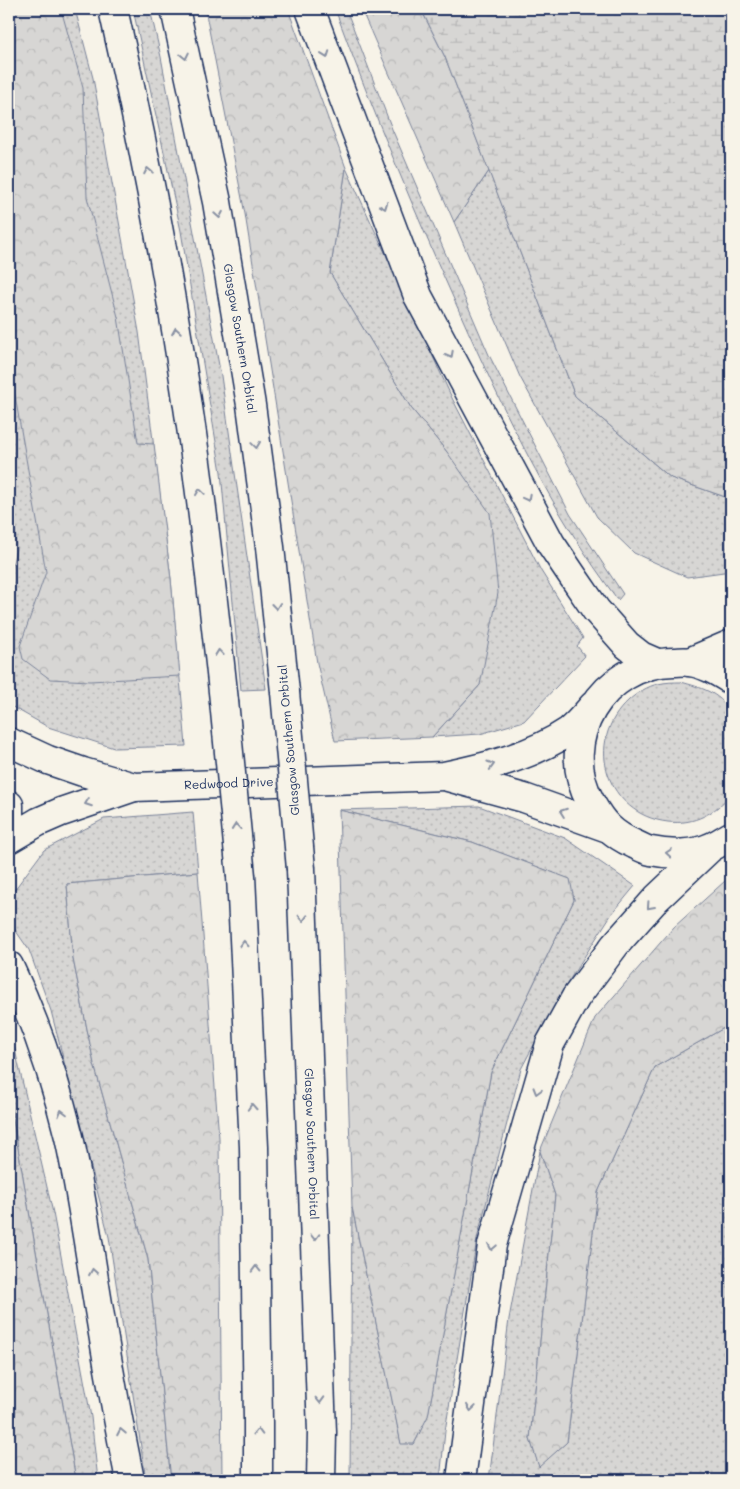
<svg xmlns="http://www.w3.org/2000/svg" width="740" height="1489" viewBox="0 0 740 1489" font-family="Mali,sans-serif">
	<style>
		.grass { fill: url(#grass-dots); stroke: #798299 }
		.forest { fill: url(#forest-crowns); stroke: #798299 }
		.wetland { fill: url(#wetland-marsh); stroke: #798299 }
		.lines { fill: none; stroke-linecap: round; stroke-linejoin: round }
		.minor-casing { stroke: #1b2f5e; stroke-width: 31 }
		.tertiary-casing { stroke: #1b2f5e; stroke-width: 31 }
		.trunk-casing { stroke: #1b2f5e; stroke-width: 31 }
		.minor { stroke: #f7f3e8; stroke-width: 28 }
		.tertiary { stroke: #f7f3e8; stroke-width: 28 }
		.trunk { stroke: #f7f3e8; stroke-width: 28 }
		.trunk-bridge-casing { stroke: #1b2f5e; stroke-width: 31; stroke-linecap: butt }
		.trunk-bridge { stroke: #f7f3e8; stroke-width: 28 }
		.oneway { stroke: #8991a3 }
		.labels { text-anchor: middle; stroke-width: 4; stroke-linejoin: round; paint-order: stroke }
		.street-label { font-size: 12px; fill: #1b2f5e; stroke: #f7f3e8 }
	</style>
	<defs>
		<pattern id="grass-dots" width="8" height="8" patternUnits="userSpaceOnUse" patternTransform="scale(1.25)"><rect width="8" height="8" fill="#d7d6d4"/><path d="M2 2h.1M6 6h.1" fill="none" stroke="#b8b8b8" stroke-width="1.8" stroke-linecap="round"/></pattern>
		<pattern id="forest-crowns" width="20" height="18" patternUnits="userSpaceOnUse" patternTransform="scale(1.25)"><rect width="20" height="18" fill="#d7d6d4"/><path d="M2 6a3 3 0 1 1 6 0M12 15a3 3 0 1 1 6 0" fill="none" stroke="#b8b8b8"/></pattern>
		<pattern id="wetland-marsh" width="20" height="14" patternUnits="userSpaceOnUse" patternTransform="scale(1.25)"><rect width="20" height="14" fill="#d7d6d4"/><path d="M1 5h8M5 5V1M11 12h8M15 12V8" fill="none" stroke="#b8b8b8"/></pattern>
	</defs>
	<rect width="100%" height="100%" fill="#f7f3e8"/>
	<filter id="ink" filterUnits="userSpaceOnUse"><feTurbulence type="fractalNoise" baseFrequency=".02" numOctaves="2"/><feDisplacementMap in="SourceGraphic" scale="10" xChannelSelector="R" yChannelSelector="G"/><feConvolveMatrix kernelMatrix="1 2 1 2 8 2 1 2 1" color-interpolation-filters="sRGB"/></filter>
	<g filter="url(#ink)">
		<g class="grass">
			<polygon points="9,9 75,9 93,78 139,332 171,579 186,746 114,748 48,727 9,705 9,580 16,549 12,473 9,462"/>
			<polygon points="133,9 150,9 161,57 221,376 266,689 241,690 221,472 181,231"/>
			<path d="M 335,9 L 346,9 L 392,129 L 489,355 L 570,514 L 623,594 L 618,600 C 552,513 504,412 460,313 C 415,213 373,112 335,9 Z"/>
			<polygon points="346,168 452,398 541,571 583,638 577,646 585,656 524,721 480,734 432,737 480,685 447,452 411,408 330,273"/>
			<polygon points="489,171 575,396 671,478 731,499 731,571 687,577 634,553 597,517 520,377 454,222"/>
			<path d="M 681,682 C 703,688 717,692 731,711 L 731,794 C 715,813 695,825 668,822 C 607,815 582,742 629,700 C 637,693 648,686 658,684 C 666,682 674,682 681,682 Z"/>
			<polygon points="479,806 565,838 635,886 611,915 563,990 521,1069 477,1239 445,1431 440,1480 350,1480 352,1207 401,1443 414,1444 428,1415 491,1072 574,900 569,879 472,842 339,810"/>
			<polygon points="193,812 198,872 67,884 73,959 94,1064 148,1259 171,1480 146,1480 109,1237 51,1011 29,950 9,921 9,897 44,850 104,819"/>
			<polygon points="9,1024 53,1213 91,1417 98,1480 76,1480 9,1097"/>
			<polygon points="731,1024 731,1480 489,1480 509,1319 540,1151 555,1195 530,1439 539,1466 567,1442 598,1192 655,1067"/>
		</g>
		<g class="forest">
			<polygon points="9,9 61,9 83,88 87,197 118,317 138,443 154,444 171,579 180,676 90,681 50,679 23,659 20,646 46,572 9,362"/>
			<polygon points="205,9 288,9 346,168 330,273 411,408 447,452 490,513 498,593 480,685 432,737 335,741 317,663 245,214"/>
			<polygon points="361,9 421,9 445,57 489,171 454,222"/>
			<polygon points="339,810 472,842 570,879 574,900 491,1072 428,1416 414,1444 401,1444 352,1207"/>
			<polygon points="198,872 219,1138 222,1480 171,1480 148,1259 94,1064 73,959 67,884"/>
			<polygon points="731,878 731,1024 655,1067 598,1192 567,1442 539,1467 530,1439 555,1195 540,1151 595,1018 674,927 725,881"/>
			<polygon points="9,1097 76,1480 9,1480"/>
		</g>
		<polygon class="wetland" points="421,9 731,9 731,499 671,478 575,396 445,57"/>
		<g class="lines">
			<defs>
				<polyline id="minor" points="689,662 731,644"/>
				<g id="tertiary">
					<path d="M 731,680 C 718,672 705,664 690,662 C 685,661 679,662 674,662 C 603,663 555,739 591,803 C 602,823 612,834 634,844 C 639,846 645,850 651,851 C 670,855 694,855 711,847 C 718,844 725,839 731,836"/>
					<path id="s1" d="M 9,742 L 48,760 L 83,772 L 134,787 L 444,776 C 487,767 532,756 569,731 C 578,724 586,714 593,706"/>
					<polyline points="448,777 524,798 608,828"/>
					<polyline points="9,805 9,815"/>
					<polyline points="9,839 38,822 61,812 134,787"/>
				</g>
				<g id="trunk">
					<path d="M 113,9 C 144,145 170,282 190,420 C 204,514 214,608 224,701"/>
					<path id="s2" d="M 175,9 L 217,202 L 251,405 L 270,547 L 285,692"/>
					<polyline points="310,9 418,296 551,544 576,581 596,610 627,645 641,656 657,663"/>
					<path id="s3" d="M 301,869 L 322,1432 L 321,1480"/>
					<polyline points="241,876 254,1147 258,1422 258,1480"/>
					<path d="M 9,966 C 35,1020 55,1079 69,1137 C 82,1196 90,1257 100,1316 C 109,1371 119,1426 130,1480"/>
					<polyline points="461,1480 492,1245 550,1044 576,997 615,945 657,898 710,848"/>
				</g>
			</defs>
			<use href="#minor" class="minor-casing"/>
			<use href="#tertiary" class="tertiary-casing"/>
			<use href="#trunk" class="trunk-casing"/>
			<use href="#minor" class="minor"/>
			<use href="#tertiary" class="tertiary"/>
			<use href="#trunk" class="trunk"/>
			<defs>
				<g id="trunk-bridge">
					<polyline points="285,692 301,869"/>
					<polyline points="224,701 241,876"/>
				</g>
			</defs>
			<use href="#trunk-bridge" class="trunk-bridge-casing"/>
			<use href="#trunk-bridge" class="trunk-bridge"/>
		</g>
		<defs><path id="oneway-chevron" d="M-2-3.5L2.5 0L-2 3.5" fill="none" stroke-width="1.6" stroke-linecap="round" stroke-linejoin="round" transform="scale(1.25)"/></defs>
		<g class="oneway">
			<use href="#oneway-chevron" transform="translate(326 55) rotate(70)"/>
			<use href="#oneway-chevron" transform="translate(185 56) rotate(78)"/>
			<use href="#oneway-chevron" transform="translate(148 171) rotate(-101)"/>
			<use href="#oneway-chevron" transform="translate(384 206) rotate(69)"/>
			<use href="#oneway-chevron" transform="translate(219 215) rotate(80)"/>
			<use href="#oneway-chevron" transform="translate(176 331) rotate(-99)"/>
			<use href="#oneway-chevron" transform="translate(450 355) rotate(62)"/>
			<use href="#oneway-chevron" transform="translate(256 445) rotate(82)"/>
			<use href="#oneway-chevron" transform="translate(200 492) rotate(-98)"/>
			<use href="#oneway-chevron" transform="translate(527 498) rotate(62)"/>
			<use href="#oneway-chevron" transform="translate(276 606) rotate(84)"/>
			<use href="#oneway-chevron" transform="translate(219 653) rotate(-96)"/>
			<use href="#oneway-chevron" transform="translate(491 765) rotate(-16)"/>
			<use href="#oneway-chevron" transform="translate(88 803) rotate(160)"/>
			<use href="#oneway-chevron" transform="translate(563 812) rotate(-160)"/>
			<use href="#oneway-chevron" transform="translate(236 827) rotate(-95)"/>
			<use href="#oneway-chevron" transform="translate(669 853) rotate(-175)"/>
			<use href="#oneway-chevron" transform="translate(650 906) rotate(132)"/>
			<use href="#oneway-chevron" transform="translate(303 918) rotate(88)"/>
			<use href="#oneway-chevron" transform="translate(244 944) rotate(-93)"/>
			<use href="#oneway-chevron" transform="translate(537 1091) rotate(106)"/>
			<use href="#oneway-chevron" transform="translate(252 1107) rotate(-93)"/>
			<use href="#oneway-chevron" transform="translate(62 1113) rotate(-105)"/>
			<use href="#oneway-chevron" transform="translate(315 1237) rotate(88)"/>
			<use href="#oneway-chevron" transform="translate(492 1247) rotate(101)"/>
			<use href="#oneway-chevron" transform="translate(256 1269) rotate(-91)"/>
			<use href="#oneway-chevron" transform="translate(93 1272) rotate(-99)"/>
			<use href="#oneway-chevron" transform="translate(320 1400) rotate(88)"/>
			<use href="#oneway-chevron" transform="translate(471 1408) rotate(98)"/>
			<use href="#oneway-chevron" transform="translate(121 1432) rotate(-101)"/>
			<use href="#oneway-chevron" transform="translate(258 1432) rotate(-89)"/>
		</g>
	</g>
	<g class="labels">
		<g class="street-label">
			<text dy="4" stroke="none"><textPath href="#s2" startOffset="336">Glasgow Southern Orbital</textPath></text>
			<text transform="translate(289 740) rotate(-95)" y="4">Glasgow Southern Orbital</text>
			<text dy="4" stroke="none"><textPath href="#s1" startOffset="228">Redwood Drive</textPath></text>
			<text dy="4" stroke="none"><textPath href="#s3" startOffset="275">Glasgow Southern Orbital</textPath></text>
		</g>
	</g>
	<rect width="740" height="1489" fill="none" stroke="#f7f3e8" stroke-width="30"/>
	<rect x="15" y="15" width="710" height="1459" fill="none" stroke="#1b2f5e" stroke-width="2" filter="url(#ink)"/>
</svg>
